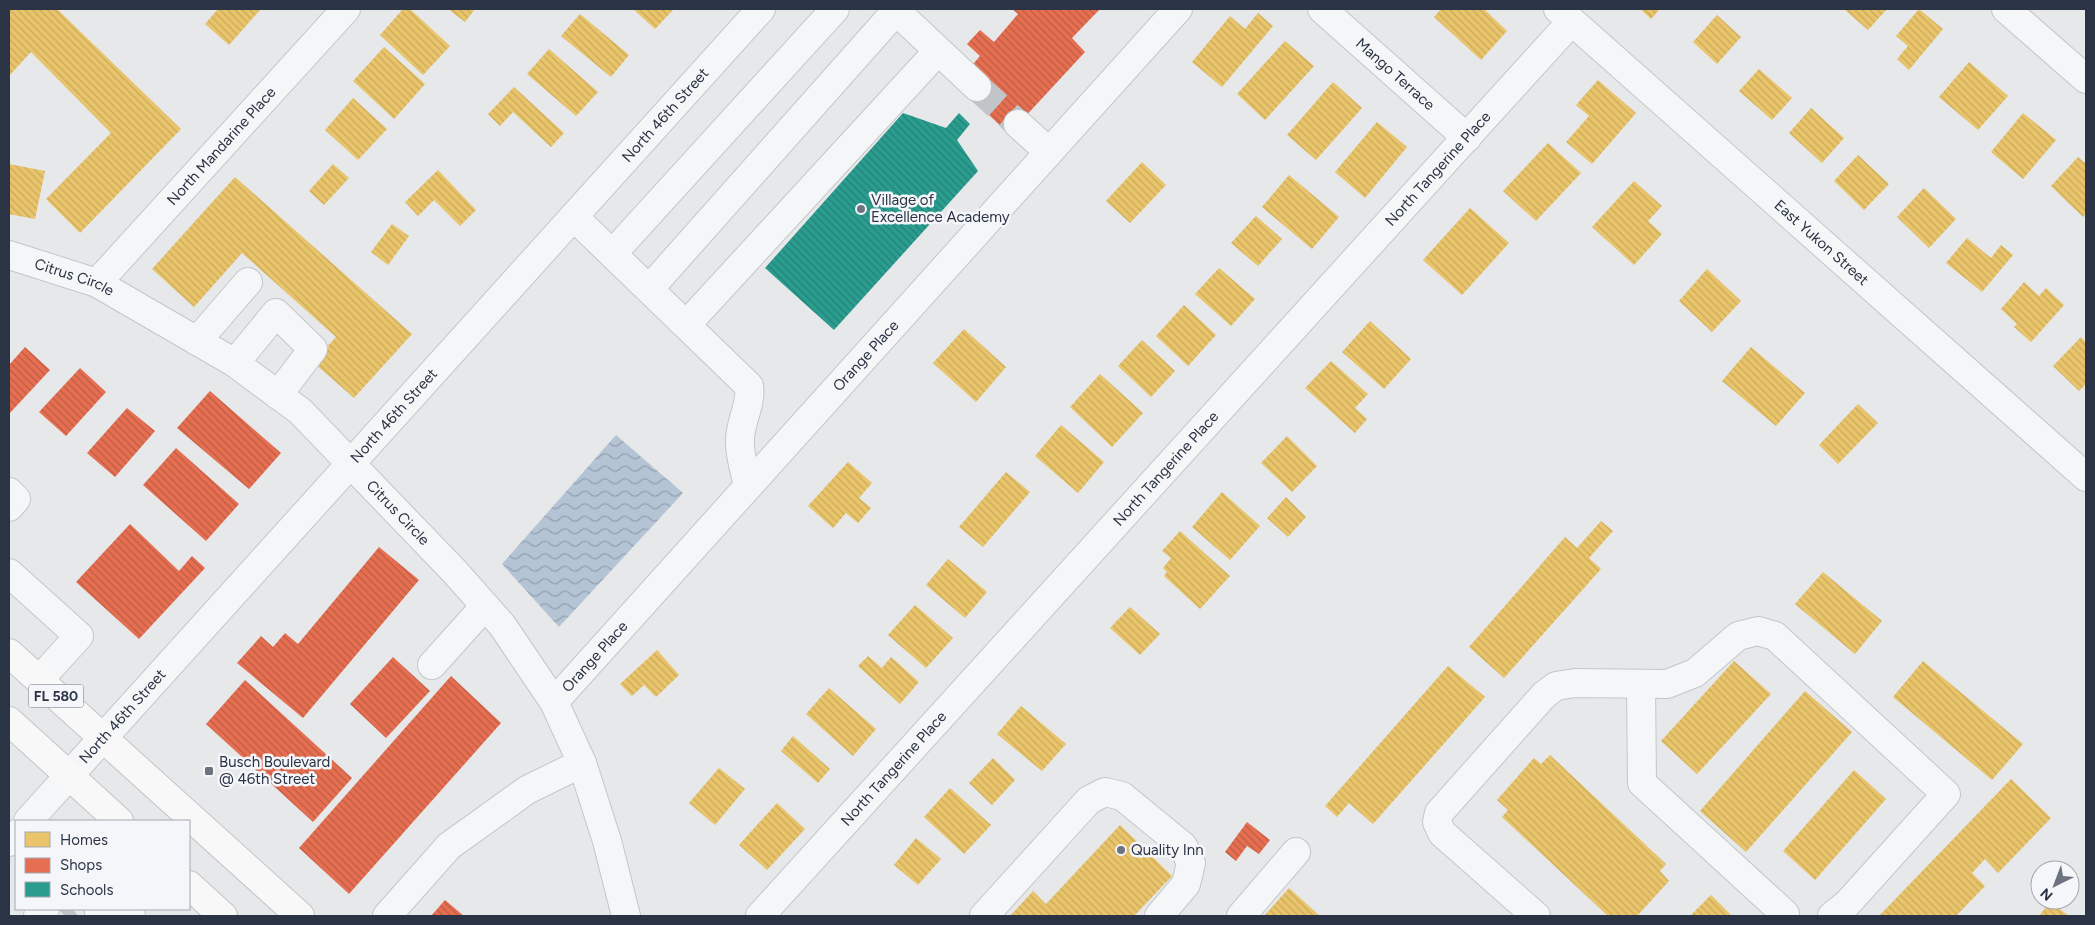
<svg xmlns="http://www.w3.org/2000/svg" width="2095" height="925" viewBox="0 0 2095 925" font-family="Figtree,sans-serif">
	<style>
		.water { fill: url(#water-waves) }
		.homes { fill: url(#homes-back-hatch) }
		.shops { fill: url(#shops-back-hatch) }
		.schools { fill: url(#schools-back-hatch) }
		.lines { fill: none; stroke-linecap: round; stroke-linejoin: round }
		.minor-tunnel { stroke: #c1c4c9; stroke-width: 28; stroke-dasharray: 28 14; stroke-linecap: butt }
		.minor-casing { stroke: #c4c6c8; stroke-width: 30 }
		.major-casing { stroke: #c2c5c8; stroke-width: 30 }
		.minor { stroke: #f5f6f7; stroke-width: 28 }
		.major { stroke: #f8f8f8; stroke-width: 28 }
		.poi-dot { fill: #6c737f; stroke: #f4f6f9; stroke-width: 2 }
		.labels { text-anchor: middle; stroke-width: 5; stroke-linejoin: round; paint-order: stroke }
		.shield { fill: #f4f6f9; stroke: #676e7b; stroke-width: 1 }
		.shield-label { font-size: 14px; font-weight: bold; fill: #2b3445 }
		.street-label { font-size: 15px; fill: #2b3445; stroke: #f4f6f9 }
		.poi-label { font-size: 15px; fill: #2b3445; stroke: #f4f6f9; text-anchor: start }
	</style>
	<defs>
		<pattern id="water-waves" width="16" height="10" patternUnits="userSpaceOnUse" patternTransform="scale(1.25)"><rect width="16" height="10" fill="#b4c4d5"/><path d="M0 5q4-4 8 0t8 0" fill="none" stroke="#93a0af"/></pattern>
		<pattern id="homes-back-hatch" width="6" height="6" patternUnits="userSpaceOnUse" patternTransform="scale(1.25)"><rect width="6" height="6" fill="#e9c46a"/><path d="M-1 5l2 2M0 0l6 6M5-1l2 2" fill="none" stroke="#c8a95d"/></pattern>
		<pattern id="shops-back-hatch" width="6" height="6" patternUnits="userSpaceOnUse" patternTransform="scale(1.25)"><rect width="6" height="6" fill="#e76f51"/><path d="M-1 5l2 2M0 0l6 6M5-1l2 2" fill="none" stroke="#bb5c45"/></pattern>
		<pattern id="schools-back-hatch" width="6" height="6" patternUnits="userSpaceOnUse" patternTransform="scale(1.25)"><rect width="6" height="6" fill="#2a9d8f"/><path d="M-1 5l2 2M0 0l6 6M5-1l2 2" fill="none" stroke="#248177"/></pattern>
	</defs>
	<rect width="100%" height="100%" fill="#e6e8ea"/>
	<polygon class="water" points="616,435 683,493 559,627 502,564"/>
	<g class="homes">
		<polygon points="9,9 57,9 181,129 80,233 46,199 111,133 31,52 9,76"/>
		<polygon points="218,9 259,9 260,10 229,45 205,24"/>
		<polygon points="403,9 410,9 450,46 423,75 380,35"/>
		<polygon points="448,9 475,9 465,22"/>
		<polygon points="633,9 674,9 655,29"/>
		<polygon points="1441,9 1484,9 1507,31 1481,60 1434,17"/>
		<polygon points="1640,9 1660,9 1651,19"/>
		<polygon points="1844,9 1887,9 1868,30"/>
		<polygon points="1919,9 1943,29 1909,70 1897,59 1908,46 1896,36"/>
		<polygon points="1258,13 1273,26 1222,87 1192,62 1230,16 1245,29"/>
		<polygon points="580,14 629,55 611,77 561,36"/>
		<polygon points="1717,15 1741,37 1717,64 1693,42"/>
		<polygon points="1285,41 1314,66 1265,120 1237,94"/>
		<polygon points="384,47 425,84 394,119 353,81"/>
		<polygon points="549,49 598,92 576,116 527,74"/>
		<polygon points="1969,62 2008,96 1978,130 1939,97"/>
		<polygon points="1759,69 1792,98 1772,120 1739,91"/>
		<polygon points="1598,80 1636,113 1592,164 1566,142 1589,116 1576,105"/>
		<polygon points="1333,82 1362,108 1316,160 1287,135"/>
		<polygon points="514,87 564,133 551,147 513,112 500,126 488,114"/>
		<polygon points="353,98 387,129 358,160 325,130"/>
		<polygon points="1811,108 1844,138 1822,163 1789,133"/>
		<polygon points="2023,113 2056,140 2023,179 1991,152"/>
		<polygon points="1377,122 1407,147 1365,198 1335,172"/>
		<polygon points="1548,143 1581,173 1536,221 1503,191"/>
		<polygon points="1858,155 1889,184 1864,210 1834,181"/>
		<polygon points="2078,157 2086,164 2086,213 2083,217 2051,186"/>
		<polygon points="1142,162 1166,185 1130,223 1106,201"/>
		<polygon points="9,164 45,171 35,219 9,214"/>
		<polygon points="333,164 349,178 324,205 309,191"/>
		<polygon points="438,170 476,210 460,226 434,200 418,216 405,202"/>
		<polygon points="1289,175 1339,217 1312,249 1262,207"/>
		<polygon points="235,177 412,334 354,398 313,362 336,337 242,253 194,307 152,269"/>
		<polygon points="1634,181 1662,206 1648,221 1662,234 1634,265 1592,227"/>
		<polygon points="1924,188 1956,219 1929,248 1897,217"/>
		<polygon points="1470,208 1509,243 1462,295 1423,260"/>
		<polygon points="1256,216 1282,239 1258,266 1231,243"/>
		<polygon points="392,224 409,236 388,265 371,252"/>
		<polygon points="1967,238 1991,258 2001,245 2013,255 1982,292 1946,263"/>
		<polygon points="1219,268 1255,299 1231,326 1195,294"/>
		<polygon points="1707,269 1741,301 1712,332 1679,301"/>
		<polygon points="2024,282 2039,296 2046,288 2064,305 2031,342 2014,327 2017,324 2001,309"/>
		<polygon points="1184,305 1216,335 1188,366 1156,336"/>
		<polygon points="1370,321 1411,359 1384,389 1342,352"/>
		<polygon points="964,329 1006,367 976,402 933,363"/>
		<polygon points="2081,337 2086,343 2086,384 2079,391 2053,366"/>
		<polygon points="1142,340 1175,371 1151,397 1118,366"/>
		<polygon points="1751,347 1805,393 1776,426 1722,381"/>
		<polygon points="1331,361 1368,394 1355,408 1367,419 1355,433 1305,388"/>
		<polygon points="1100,374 1143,413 1112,447 1070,407"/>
		<polygon points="1858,404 1878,423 1838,464 1819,445"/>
		<polygon points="1061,425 1104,462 1078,493 1035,456"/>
		<polygon points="1287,436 1317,466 1292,492 1261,463"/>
		<polygon points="848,462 872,483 859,498 871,508 858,523 846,513 833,528 808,506"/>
		<polygon points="1006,472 1030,492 983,547 959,527"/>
		<polygon points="1222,492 1260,526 1230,560 1192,527"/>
		<polygon points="1286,497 1306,517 1288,537 1267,518"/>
		<polygon points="1601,521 1613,531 1589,558 1601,569 1504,678 1469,647 1565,537 1577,548"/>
		<polygon points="1180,531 1230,576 1200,609 1164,576 1167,572 1163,568 1171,558 1162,551"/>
		<polygon points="948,559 987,592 965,618 926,585"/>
		<polygon points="1823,572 1882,621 1855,654 1795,604"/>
		<polygon points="915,605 953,638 926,668 888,635"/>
		<polygon points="1130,607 1160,634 1140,655 1110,628"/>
		<polygon points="657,650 679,675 656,697 644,685 632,696 620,684"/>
		<polygon points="868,656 882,668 891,657 919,682 900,704 858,666"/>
		<polygon points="1734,661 1771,694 1697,774 1661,741"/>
		<polygon points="1923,661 2023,744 1992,780 1893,697"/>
		<polygon points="1448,666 1485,697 1373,824 1349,803 1337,817 1325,806"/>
		<polygon points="829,688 876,729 853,756 806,714"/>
		<polygon points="1805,691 1852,732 1746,852 1700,811"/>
		<polygon points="1021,706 1066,744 1042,771 997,734"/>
		<polygon points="793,736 830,769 818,783 781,751"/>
		<polygon points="1550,755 1666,864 1660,871 1669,881 1637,916 1608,916 1502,817 1508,810 1497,800 1534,758 1541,764"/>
		<polygon points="993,758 1015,780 992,805 969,783"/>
		<polygon points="719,768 745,789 715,825 689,803"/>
		<polygon points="1854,770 1886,799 1815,880 1783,851"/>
		<polygon points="2011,779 2051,818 1998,873 1985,859 1972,873 1985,886 1956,916 1879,916"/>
		<polygon points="950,788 991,825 964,854 924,817"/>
		<polygon points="777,803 805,829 767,870 739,845"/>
		<polygon points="1120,825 1172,876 1134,916 1010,916 1033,891 1046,904"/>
		<polygon points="916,838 941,859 918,885 894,865"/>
		<polygon points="1289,888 1320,916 1264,916"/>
		<polygon points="1711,895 1732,916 1690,916"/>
		<polygon points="2050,902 2069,916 2039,916"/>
	</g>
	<g class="shops">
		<polygon points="1012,9 1100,9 1072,38 1085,52 1009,134 969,96 968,70 980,56 967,44 980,30 994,42 1018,14"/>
		<polygon points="25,347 50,370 9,414 9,365"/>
		<polygon points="80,368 106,392 66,436 39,412"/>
		<polygon points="210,391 281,453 249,489 177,428"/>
		<polygon points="127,408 155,431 115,477 87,453"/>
		<polygon points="176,448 239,504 206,541 143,485"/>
		<polygon points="130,524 179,571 192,556 205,568 139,639 76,582"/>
		<polygon points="379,547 419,580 303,718 237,663 261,636 273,647 285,633 298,644"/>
		<polygon points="393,657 430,691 386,738 350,704"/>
		<polygon points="451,676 501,723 349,894 299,848"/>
		<polygon points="245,680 352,778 313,822 206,724"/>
		<polygon points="1247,822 1270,840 1259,854 1247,846 1236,861 1225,852"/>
		<polygon points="445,900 464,916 431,916"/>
	</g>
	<polygon class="schools" points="903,113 946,128 959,113 970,124 957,140 978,171 834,330 765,268"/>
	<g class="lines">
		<g class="minor-tunnel">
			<polyline points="977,87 1018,124"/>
			<polyline points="65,916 72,909"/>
		</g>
		<defs>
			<g id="minor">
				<polyline points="894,9 977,87"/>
				<path id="s1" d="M 1322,9 L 1467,138"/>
				<path id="s2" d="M 1558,9 L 2086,477"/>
				<polyline points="2006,9 2086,79"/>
				<polyline points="1018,124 1049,152"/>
				<path d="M 574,217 L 749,386 C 752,404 740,421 740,440 C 739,454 745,472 748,486"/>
				<polyline points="613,253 835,9"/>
				<path id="s3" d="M 9,255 L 97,283 L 235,363 L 300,411 L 455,572 L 502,625 L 554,702 L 582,763 L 607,841 L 626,916"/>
				<path id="s4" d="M 97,283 L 346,9"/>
				<polyline points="650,288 896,11"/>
				<polyline points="687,324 938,51"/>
				<polyline points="197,341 248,282"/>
				<polyline points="235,363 276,313 313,349 278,395"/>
				<polyline points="9,492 16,499 9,507"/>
				<polyline points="9,573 79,636 39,680"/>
				<polyline points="432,665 485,606"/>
				<polyline points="1641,684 1642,783 1785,914"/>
				<path id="s5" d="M 554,702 L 1178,9"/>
				<path id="s6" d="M 28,821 L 761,9"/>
				<polyline points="9,842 16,834"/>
				<polyline points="123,909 131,916"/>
				<polyline points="99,912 102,909"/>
				<polyline points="38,916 45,909"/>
				<polyline points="387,916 449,846 527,790 582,763"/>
				<path id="s7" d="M 760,916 L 1571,22"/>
				<polyline points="984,916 1089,800 1105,792 1122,796 1183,846 1191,863 1186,884 1159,916"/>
				<polyline points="1241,916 1296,852"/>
				<polyline points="1536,916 1442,833 1437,822 1439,813 1544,695 1556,686 1575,683 1667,684 1695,673 1738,636 1758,631 1775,636 1946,794 1847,904 1832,916"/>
			</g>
			<g id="major">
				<polyline points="9,653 300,916"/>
				<polyline points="9,721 119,821"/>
				<polyline points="189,885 223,916"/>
			</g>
		</defs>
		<use href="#minor" class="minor-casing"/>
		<use href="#major" class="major-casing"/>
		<use href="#minor" class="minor"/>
		<use href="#major" class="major"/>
	</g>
	<g class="poi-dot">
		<circle cx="861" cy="209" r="5"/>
		<rect x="204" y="766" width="10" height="10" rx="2.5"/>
		<circle cx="1121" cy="850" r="5"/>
	</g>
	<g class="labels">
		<rect class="shield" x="28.5" y="684.5" width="55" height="23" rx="4"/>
		<g class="shield-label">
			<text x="56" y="701">FL 580</text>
		</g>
		<g class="street-label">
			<text dy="5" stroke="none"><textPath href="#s1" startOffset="98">Mango Terrace</textPath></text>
			<text dy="5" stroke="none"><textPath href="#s6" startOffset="951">North 46th Street</textPath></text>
			<text dy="5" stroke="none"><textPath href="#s4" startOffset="185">North Mandarine Place</textPath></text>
			<text dy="5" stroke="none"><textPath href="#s7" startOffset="1009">North Tangerine Place</textPath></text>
			<text dy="5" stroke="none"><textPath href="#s2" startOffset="352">East Yukon Street</textPath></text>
			<text dy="5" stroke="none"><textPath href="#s3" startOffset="69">Citrus Circle</textPath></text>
			<text dy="5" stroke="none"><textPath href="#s5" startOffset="466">Orange Place</textPath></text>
			<text dy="5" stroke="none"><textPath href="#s6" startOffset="546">North 46th Street</textPath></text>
			<text dy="5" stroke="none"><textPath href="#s7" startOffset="604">North Tangerine Place</textPath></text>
			<text dy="5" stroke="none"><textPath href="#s3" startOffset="474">Citrus Circle</textPath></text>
			<text dy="5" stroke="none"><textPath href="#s5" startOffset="61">Orange Place</textPath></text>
			<text dy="5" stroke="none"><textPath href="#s6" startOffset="141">North 46th Street</textPath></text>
			<text dy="5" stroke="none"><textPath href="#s7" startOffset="199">North Tangerine Place</textPath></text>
		</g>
		<g class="poi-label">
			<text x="871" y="205">Village of<tspan x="871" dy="17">Excellence Academy</tspan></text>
			<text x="219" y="767">Busch Boulevard<tspan x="219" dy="17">@ 46th Street</tspan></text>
			<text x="1131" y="855">Quality Inn</text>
		</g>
	</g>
	<rect width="2095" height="925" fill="none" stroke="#2b3445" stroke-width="20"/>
	<rect x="15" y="820" width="175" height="90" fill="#f4f6f9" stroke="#a4a8b1"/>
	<rect x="25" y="832" width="25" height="15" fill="#e9c46a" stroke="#a4a8b1"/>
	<text x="60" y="845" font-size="15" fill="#2b3445">Homes</text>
	<rect x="25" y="858" width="25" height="15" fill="#e76f51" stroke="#a4a8b1"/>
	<text x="60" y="870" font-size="15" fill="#2b3445">Shops</text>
	<rect x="25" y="882" width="25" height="15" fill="#2a9d8f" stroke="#a4a8b1"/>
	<text x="60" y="895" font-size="15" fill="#2b3445">Schools</text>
	<g transform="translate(2055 885) rotate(222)"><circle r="24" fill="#f4f6f9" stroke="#a4a8b1"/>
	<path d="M0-4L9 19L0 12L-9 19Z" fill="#6c737f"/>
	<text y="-8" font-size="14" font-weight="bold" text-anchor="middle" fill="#2b3445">N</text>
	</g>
</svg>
